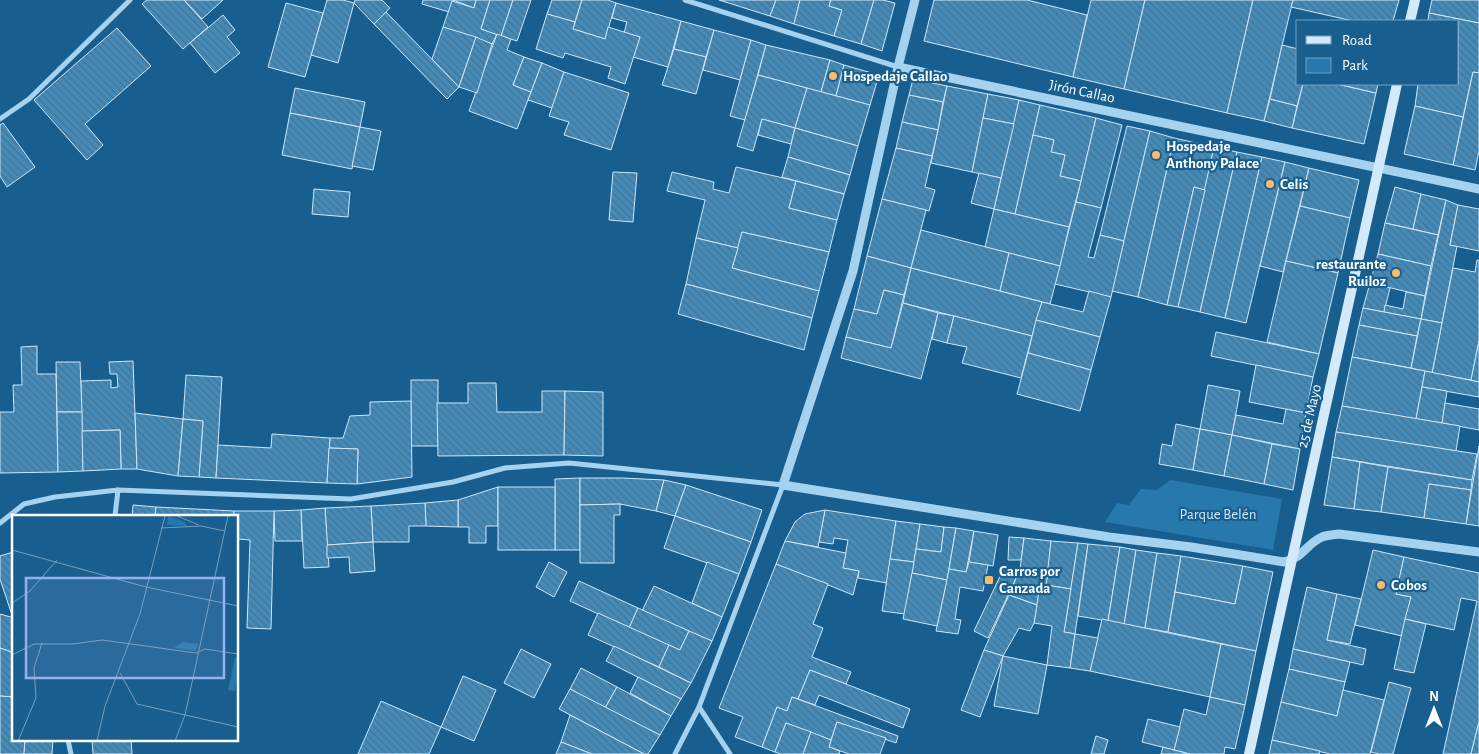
<svg xmlns="http://www.w3.org/2000/svg" width="1479" height="754" viewBox="0 0 1479 754" font-family="'Alegreya Sans',sans-serif">
	<style>
		.park { fill: #2778ac }
		.building { fill: url(#building-back-hatch); stroke: #cbe8fb }
		.lines { fill: none; stroke-linecap: round; stroke-linejoin: round }
		.minor { stroke: #a5d2ef; stroke-width: 5 }
		.tertiary { stroke: #a5d2ef; stroke-width: 9 }
		.secondary { stroke: #d3eafb; stroke-width: 10 }
		.poi-dot { fill: #ffba63; stroke: #185f8f; stroke-width: 2 }
		.labels { text-anchor: middle; stroke-width: 4.5; stroke-linejoin: round; paint-order: stroke }
		.poi-label { font-size: 15px; font-weight: bold; fill: #fff; stroke: #185f8f; text-anchor: start }
		.street-label { font-size: 15px; fill: #fff; stroke: #185f8f }
		.park-label { font-size: 15px; fill: #cbe8fb; stroke: #185f8f }
		.inset-road { fill: none; stroke: #749fbc; stroke-width: 1 }
		.view { fill: #99afed; fill-opacity: 0.15; stroke: #99afed; stroke-width: 2.5 }
		.inset-edge { fill: none; stroke: #fff; stroke-width: 2.5 }
	</style>
	<defs>
		<pattern id="building-back-hatch" width="6" height="6" patternUnits="userSpaceOnUse" patternTransform="scale(1.25)"><rect width="6" height="6" fill="#448bb9"/><path d="M-1 5l2 2M0 0l6 6M5-1l2 2" fill="none" stroke="#47728d"/></pattern>
	</defs>
	<rect width="100%" height="100%" fill="#185f8f"/>
	<polygon class="park" points="1170,480 1282,499 1273,550 1105,522 1117,503 1129,505 1141,489 1157,490"/>
	<g class="building">
		<polygon points="147,0 184,0 208,27 183,49 142,4"/>
		<polygon points="184,0 223,0 202,19"/>
		<polygon points="327,0 343,0 354,3 338,63 311,55"/>
		<polygon points="355,0 382,0 390,8 374,24 354,3"/>
		<polygon points="423,0 453,0 449,12 422,4"/>
		<polygon points="453,0 476,0 474,8"/>
		<polygon points="476,0 490,0 481,29 497,34 492,44 443,27 452,1 474,8"/>
		<polygon points="490,0 513,0 501,36 481,29"/>
		<polygon points="513,0 531,0 517,41 501,36"/>
		<polygon points="552,0 582,0 575,22 547,14"/>
		<polygon points="582,0 608,0 616,3 605,39 573,29"/>
		<polygon points="719,0 776,0 770,16"/>
		<polygon points="776,0 800,0 794,24 770,16"/>
		<polygon points="800,0 831,0 829,6 842,10 834,36 794,24"/>
		<polygon points="831,0 874,0 861,44 834,36 842,10 829,6"/>
		<polygon points="874,0 883,0 895,3 882,51 861,44"/>
		<polygon points="934,0 1027,0 1087,15 1073,77 924,41"/>
		<polygon points="1091,0 1145,0 1124,89 1073,77"/>
		<polygon points="1145,0 1253,0 1227,113 1124,89"/>
		<polygon points="1253,0 1293,0 1264,121 1227,113"/>
		<polygon points="1293,0 1399,0 1393,21 1353,21 1291,7"/>
		<polygon points="1432,0 1479,0 1479,23 1429,13"/>
		<polygon points="286,3 323,13 305,77 268,67"/>
		<polygon points="616,3 681,21 668,67 633,57 640,37 624,33 627,22 612,18"/>
		<polygon points="386,12 459,87 447,99 374,24"/>
		<polygon points="1429,13 1479,23 1479,73 1473,72 1463,117 1415,106 1418,84 1458,84 1458,21 1428,21"/>
		<polygon points="547,14 575,22 573,29 605,39 608,27 640,37 625,84 608,78 611,67 565,53 563,58 536,49"/>
		<polygon points="223,15 235,30 227,37 240,53 215,73 190,43"/>
		<polygon points="681,21 714,30 706,57 674,49"/>
		<polygon points="443,27 476,37 459,87 432,59"/>
		<polygon points="117,28 151,66 85,124 103,145 87,160 34,100"/>
		<polygon points="714,30 751,40 740,80 703,70"/>
		<polygon points="497,34 511,39 507,50 524,57 513,85 531,92 517,129 469,111"/>
		<polygon points="476,37 492,44 477,93 459,87"/>
		<polygon points="751,40 766,45 745,120 730,116"/>
		<polygon points="766,45 830,60 821,92 758,75"/>
		<polygon points="1282,45 1298,49 1298,84 1303,84 1297,106 1270,99"/>
		<polygon points="674,49 706,57 696,94 662,85"/>
		<polygon points="524,57 542,63 531,92 513,85"/>
		<polygon points="830,60 844,65 836,96 821,92"/>
		<polygon points="542,63 564,72 552,108 528,100"/>
		<polygon points="844,65 879,75 870,105 836,96"/>
		<polygon points="564,72 629,93 611,150 564,135 569,122 549,116"/>
		<polygon points="1473,72 1479,73 1479,151 1475,170 1453,165"/>
		<polygon points="758,75 807,88 795,128 762,119 753,151 737,146"/>
		<polygon points="913,79 947,86 943,102 909,95"/>
		<polygon points="1303,84 1337,84 1376,93 1364,144 1292,128"/>
		<polygon points="1337,84 1378,84 1376,93"/>
		<polygon points="947,86 988,94 972,172 931,163"/>
		<polygon points="295,88 365,102 360,127 290,113"/>
		<polygon points="807,88 870,105 858,146 795,128"/>
		<polygon points="988,94 1019,100 1014,124 983,118"/>
		<polygon points="909,95 943,102 938,130 902,122"/>
		<polygon points="1270,99 1297,106 1292,128 1264,121"/>
		<polygon points="1019,100 1040,105 1015,214 994,209"/>
		<polygon points="1040,105 1096,118 1081,181 1060,176 1065,155 1051,152 1054,140 1033,135"/>
		<polygon points="1415,106 1463,117 1453,165 1404,154"/>
		<polygon points="290,113 360,127 352,169 282,155"/>
		<polygon points="983,118 1014,124 1001,178 972,172"/>
		<polygon points="1096,118 1122,125 1101,208 1076,202"/>
		<polygon points="762,119 795,128 791,144 758,135"/>
		<polygon points="902,122 938,130 932,156 896,148"/>
		<polygon points="3,123 35,167 7,187 0,176 0,125"/>
		<polygon points="1127,126 1150,131 1124,241 1100,235"/>
		<polygon points="360,127 381,131 373,170 352,166"/>
		<polygon points="795,128 858,146 850,175 788,157"/>
		<polygon points="1150,131 1174,138 1138,297 1112,291"/>
		<polygon points="1033,135 1054,140 1051,152 1065,155 1060,176 1081,181 1069,227 1015,214"/>
		<polygon points="1174,138 1214,147 1205,190 1194,187 1167,305 1138,297"/>
		<polygon points="1214,147 1237,152 1200,312 1178,307"/>
		<polygon points="896,148 932,156 925,187 935,190 929,211 882,199"/>
		<polygon points="1237,152 1262,157 1225,318 1200,312"/>
		<polygon points="788,157 850,175 844,194 782,177"/>
		<polygon points="1262,157 1285,162 1246,323 1225,318"/>
		<polygon points="1285,162 1309,168 1283,272 1260,266"/>
		<polygon points="736,167 796,181 789,208 837,220 829,252 742,232 738,248 696,238 705,200 667,191 672,172 714,182 713,189 729,193"/>
		<polygon points="1309,168 1359,180 1350,218 1300,206"/>
		<polygon points="613,172 637,173 633,222 609,220"/>
		<polygon points="979,173 1001,178 994,209 971,203"/>
		<polygon points="796,181 844,194 837,220 789,208"/>
		<polygon points="1194,187 1205,190 1178,307 1167,305"/>
		<polygon points="1395,187 1421,194 1413,229 1385,223"/>
		<polygon points="314,189 350,192 348,217 312,214"/>
		<polygon points="1421,194 1446,200 1438,235 1413,229"/>
		<polygon points="882,199 926,210 911,268 867,256"/>
		<polygon points="1446,200 1458,205 1450,245 1457,246 1442,323 1421,319"/>
		<polygon points="1076,202 1101,208 1088,257 1094,258 1100,235 1124,241 1111,297 1055,284"/>
		<polygon points="1458,205 1479,209 1479,251 1450,245"/>
		<polygon points="1300,206 1350,218 1338,273 1286,261"/>
		<polygon points="994,209 1069,227 1060,266 985,247"/>
		<polygon points="1385,223 1438,235 1431,266 1378,254"/>
		<polygon points="921,230 1009,253 1000,291 911,268"/>
		<polygon points="742,232 829,252 819,291 732,268"/>
		<polygon points="696,238 738,248 732,268 819,291 812,318 686,284"/>
		<polygon points="1009,253 1060,266 1050,304 1000,291"/>
		<polygon points="1378,254 1431,266 1425,296 1370,283"/>
		<polygon points="867,256 911,268 904,295 884,290 877,314 854,309"/>
		<polygon points="1477,260 1479,260 1479,341 1471,380 1432,373 1453,268 1475,272"/>
		<polygon points="1286,261 1338,273 1319,354 1267,342"/>
		<polygon points="911,268 1042,302 1032,336 903,303"/>
		<polygon points="1370,283 1390,288 1384,312 1363,308"/>
		<polygon points="686,284 812,318 804,350 678,314"/>
		<polygon points="884,290 904,295 891,348 846,337 854,309 877,314"/>
		<polygon points="1089,291 1111,297 1100,337 1036,320 1042,302 1083,312"/>
		<polygon points="1406,292 1425,296 1421,319 1384,312 1385,305 1403,309"/>
		<polygon points="903,303 938,313 921,379 841,358 846,337 891,348"/>
		<polygon points="1363,308 1421,319 1417,336 1359,325"/>
		<polygon points="938,313 954,316 947,343 932,339"/>
		<polygon points="954,316 1032,336 1021,378 962,363 967,347 947,343"/>
		<polygon points="1421,319 1442,323 1432,373 1411,368"/>
		<polygon points="1036,320 1100,337 1091,370 1028,353"/>
		<polygon points="1359,325 1417,336 1411,368 1352,357"/>
		<polygon points="1216,332 1319,354 1313,377 1211,356"/>
		<polygon points="1479,341 1479,382 1471,380"/>
		<polygon points="37,346 37,374 56,374 58,472 0,473 0,412 14,412 13,385 22,385 21,347"/>
		<polygon points="1028,353 1091,370 1080,411 1017,394"/>
		<polygon points="1352,357 1425,371 1416,419 1342,406"/>
		<polygon points="133,361 137,469 121,469 120,430 82,431 81,381 111,380 111,388 118,387 117,374 110,374 109,362"/>
		<polygon points="56,362 80,362 82,412 57,412"/>
		<polygon points="1256,365 1313,377 1306,413 1249,402"/>
		<polygon points="1425,371 1479,382 1479,397 1422,387"/>
		<polygon points="186,375 222,377 216,478 199,477 203,421 183,419"/>
		<rect x="411" y="380" width="27" height="66"/>
		<polygon points="468,383 496,383 497,412 542,412 542,391 565,391 564,455 438,456 437,403 468,403"/>
		<polygon points="1208,385 1240,391 1232,435 1200,429"/>
		<polygon points="1422,387 1447,391 1442,423 1416,419"/>
		<polygon points="565,391 603,392 603,456 564,455"/>
		<polygon points="411,401 412,477 357,484 358,449 329,448 330,438 343,438 350,416 370,415 370,402"/>
		<polygon points="1445,403 1479,409 1479,430 1442,423"/>
		<polygon points="1342,406 1460,426 1456,451 1336,432"/>
		<polygon points="1286,409 1306,413 1300,449 1232,435 1236,415 1283,424"/>
		<polygon points="57,412 82,412 83,471 58,472"/>
		<polygon points="135,413 183,419 178,476 137,469"/>
		<polygon points="183,419 203,421 199,477 178,476"/>
		<polygon points="1176,424 1200,429 1193,470 1159,464 1162,444 1172,446"/>
		<polygon points="1200,429 1232,435 1224,476 1193,470"/>
		<polygon points="120,430 121,469 83,471 82,431"/>
		<polygon points="1336,432 1477,454 1472,480 1332,457"/>
		<polygon points="272,434 330,438 327,483 216,478 218,445 271,448"/>
		<polygon points="1232,435 1272,444 1264,484 1224,476"/>
		<polygon points="1272,444 1300,449 1293,490 1264,484"/>
		<polygon points="1479,446 1479,526 1466,524"/>
		<polygon points="329,448 358,449 357,484 327,483"/>
		<polygon points="1332,457 1360,462 1354,509 1324,505"/>
		<polygon points="1360,462 1388,467 1381,512 1354,509"/>
		<polygon points="1388,467 1472,480 1471,490 1429,484 1424,518 1381,512"/>
		<polygon points="580,478 580,550 555,550 555,479"/>
		<polygon points="580,478 623,478 664,480 656,511 620,504 580,505"/>
		<polygon points="664,480 686,485 675,516 656,511"/>
		<polygon points="1429,484 1471,490 1466,524 1424,518"/>
		<polygon points="686,485 762,510 751,542 675,516"/>
		<polygon points="498,487 498,526 486,526 486,543 469,543 469,527 458,527 458,500"/>
		<rect x="498" y="487" width="57" height="63"/>
		<polygon points="458,500 458,527 426,526 425,503"/>
		<polygon points="425,503 426,526 409,526 409,542 373,542 371,506"/>
		<polygon points="620,504 620,515 614,515 614,563 580,563 580,505"/>
		<polygon points="133,505 156,507 155,516 132,516"/>
		<polygon points="371,506 373,542 327,545 325,508"/>
		<polygon points="156,507 234,511 234,516 155,516"/>
		<polygon points="325,508 329,567 304,568 301,510"/>
		<polygon points="301,510 302,541 275,541 274,511"/>
		<polygon points="825,510 896,521 887,583 858,578 859,571 843,568 848,540 834,538 833,544 819,542"/>
		<polygon points="825,510 818,547 785,541 795,522 805,514"/>
		<polygon points="234,511 274,511 271,629 247,628 250,540 238,539 238,516 234,516"/>
		<polygon points="675,516 751,542 739,574 664,548"/>
		<polygon points="896,521 920,524 914,562 890,559"/>
		<polygon points="920,524 944,527 941,552 916,549"/>
		<polygon points="944,527 956,528 947,580 912,573 916,549 941,552"/>
		<polygon points="956,528 974,531 966,572 949,569"/>
		<polygon points="974,531 998,535 993,566 969,562"/>
		<polygon points="1009,537 1024,538 1021,560 1008,560"/>
		<polygon points="1024,538 1051,541 1048,573 1020,569"/>
		<polygon points="785,541 846,553 843,568 859,571 853,595 776,564"/>
		<polygon points="1051,541 1078,543 1071,589 1046,585"/>
		<polygon points="373,542 375,571 350,573 349,557 327,558 327,545"/>
		<polygon points="1078,543 1088,544 1075,634 1064,632"/>
		<polygon points="1088,544 1120,547 1108,621 1078,616"/>
		<polygon points="1120,547 1136,550 1124,625 1108,621"/>
		<polygon points="1136,550 1157,553 1145,628 1124,625"/>
		<polygon points="1373,550 1404,557 1396,594 1411,597 1402,636 1355,625"/>
		<polygon points="13,552 14,618 13,618 0,579 0,556"/>
		<polygon points="1157,553 1181,556 1168,632 1145,628"/>
		<polygon points="1181,556 1243,566 1235,604 1175,592"/>
		<polygon points="1404,557 1479,573 1479,722 1471,754 1443,754 1477,601 1461,598 1454,630 1405,619 1411,597 1396,594"/>
		<polygon points="890,559 914,562 905,614 882,611"/>
		<polygon points="549,562 567,572 554,597 536,587"/>
		<polygon points="707,562 739,574 722,617 692,603"/>
		<polygon points="969,562 988,565 983,591 960,587 955,619 961,620 958,634 936,631 949,569 966,572"/>
		<polygon points="776,564 828,584 813,624 823,628 812,657 851,672 846,684 810,670 798,699 792,697 787,711 777,707 762,747 735,737 743,717 719,708"/>
		<polygon points="1243,566 1273,572 1256,651 1168,632 1175,592 1235,604"/>
		<polygon points="1004,568 1018,574 988,638 974,631"/>
		<polygon points="1020,569 1042,572 1037,605 1009,595"/>
		<polygon points="1042,572 1048,573 1046,585 1071,589 1064,632 1075,634 1070,668 1047,665 1052,626 1034,623"/>
		<polygon points="912,573 947,580 937,626 903,619"/>
		<polygon points="579,581 638,608 629,628 570,601"/>
		<polygon points="654,586 722,617 712,641 642,611"/>
		<polygon points="1307,587 1337,594 1327,640 1366,649 1363,665 1293,649"/>
		<polygon points="1337,594 1361,599 1350,644 1327,640"/>
		<polygon points="1009,595 1037,605 1034,623 1030,631 1019,628 1003,656 984,650"/>
		<polygon points="638,608 689,631 680,650 629,628"/>
		<polygon points="598,613 669,645 659,667 588,635"/>
		<polygon points="0,614 14,618 14,653 0,648"/>
		<polygon points="1102,619 1221,644 1210,697 1090,671"/>
		<polygon points="1405,619 1426,624 1414,673 1394,669"/>
		<polygon points="689,631 712,641 691,683 659,667 669,645 680,650"/>
		<polygon points="1075,634 1098,638 1090,671 1070,668"/>
		<polygon points="1221,644 1256,651 1245,705 1210,697"/>
		<polygon points="614,646 691,683 681,699 606,661"/>
		<polygon points="0,648 14,653 14,697 0,696"/>
		<polygon points="521,649 551,664 534,698 504,683"/>
		<polygon points="1293,649 1350,662 1345,682 1289,669"/>
		<polygon points="984,650 1003,656 980,717 961,710"/>
		<polygon points="1003,656 1047,665 1038,714 994,706"/>
		<polygon points="581,668 617,687 605,708 570,689"/>
		<polygon points="1289,669 1345,682 1337,716 1281,702"/>
		<polygon points="810,670 910,709 903,728 819,695 815,705 798,699"/>
		<polygon points="463,676 496,690 474,741 441,727"/>
		<polygon points="638,677 681,699 671,716 630,693"/>
		<polygon points="1389,682 1411,688 1393,754 1379,754 1371,752"/>
		<polygon points="617,687 671,716 660,735 605,708"/>
		<polygon points="570,689 660,735 648,754 644,754 559,709"/>
		<polygon points="1343,690 1384,700 1370,754 1330,754 1272,740 1281,702 1337,716"/>
		<polygon points="0,696 14,697 14,740 25,740 24,754 0,754"/>
		<polygon points="792,697 898,736 896,743 837,722 831,740 786,723 775,752 762,747 777,707 787,711"/>
		<polygon points="1210,697 1245,705 1235,749 1225,747 1224,754 1190,754 1174,750 1184,709 1206,715"/>
		<polygon points="381,701 441,727 429,754 358,754"/>
		<polygon points="570,715 644,754 592,754 561,742"/>
		<polygon points="1148,719 1180,727 1174,750 1142,742"/>
		<polygon points="837,722 886,738 880,754 849,754 829,747"/>
		<polygon points="1479,722 1479,754 1471,754"/>
		<polygon points="786,723 811,732 803,754 780,754 775,752"/>
		<polygon points="811,732 831,740 829,747 840,751 839,754 803,754"/>
		<polygon points="1096,736 1108,740 1104,754 1091,754"/>
		<polygon points="25,740 53,740 52,754 24,754"/>
		<polygon points="92,740 131,740 132,754 93,754"/>
		<polygon points="1272,740 1320,751 1319,754 1269,754"/>
		<polygon points="561,742 592,754 556,754"/>
		<polygon points="1163,747 1174,750 1190,754 1161,754"/>
	</g>
	<g class="lines">
		<g class="minor">
			<polyline points="685,0 898,67"/>
			<polyline points="0,119 29,99 130,0"/>
			<polyline points="115,516 118,490"/>
			<polyline points="0,523 24,504 55,497 118,490 351,499 453,482 505,468 569,463 783,485 699,707 675,754"/>
			<polyline points="699,707 730,754"/>
			<polyline points="68,740 71,754"/>
		</g>
		<g class="tertiary">
			<path d="M 915,0 L 898,67 L 853,271 L 783,485 L 1109,537 L 1191,547 L 1284,562 C 1303,558 1306,544 1322,537 C 1327,535 1333,535 1339,534 L 1479,552"/>
			<polyline points="898,67 1479,189"/>
		</g>
		<g class="secondary">
			<polyline points="1410,21 1415,0"/>
			<polyline points="1249,754 1397,84"/>
		</g>
	</g>
	<g class="poi-dot">
		<circle cx="833" cy="76" r="5"/>
		<circle cx="1156" cy="155" r="5"/>
		<circle cx="1270" cy="184" r="5"/>
		<circle cx="1396" cy="273" r="5"/>
		<rect x="984" y="575" width="10" height="10" rx="2.5"/>
		<circle cx="1381" cy="585" r="5"/>
	</g>
	<g class="labels">
		<g class="poi-label">
			<text x="843" y="81">Hospedaje Callao</text>
			<text x="1166" y="151">Hospedaje<tspan x="1166" dy="17">Anthony Palace</tspan></text>
			<text x="1280" y="189">Celis</text>
			<text x="1386" y="269" text-anchor="end">restaurante<tspan x="1386" dy="17">Ruiloz</tspan></text>
			<text x="999" y="576">Carros por<tspan x="999" dy="17">Canzada</tspan></text>
			<text x="1391" y="590">Cobos</text>
		</g>
		<g class="street-label">
			<text transform="translate(1082 91) rotate(12)" y="5">Jirón Callao</text>
			<text transform="translate(1309 416) rotate(-77)" y="5">25 de Mayo</text>
		</g>
		<g class="park-label">
			<text x="1218" y="519">Parque Belén</text>
		</g>
	</g>
	<g transform="translate(12 515)">
		<rect width="226" height="226" fill="#185f8f"/>
		<path d="M 156,1 L 173,7 L 175,11 L 155,10 ZM 171,127 L 186,129 L 184,136 L 162,133 ZM 223,143 L 226,143 L 226,162 L 223,176 L 216,175 Z" fill="#2778ac"/>
		<path class="inset-road" d="M 165,1 L 187,10M 149,13 L 189,11 L 213,16M 0,35 L 134,72 L 226,91M 0,88 L 18,76 L 45,45M 0,140 L 22,129 L 61,129 L 90,125 L 184,138 L 193,134 L 226,139M 108,158 L 125,189 L 226,212M 6,226 L 24,183 L 22,153 L 30,128M 85,226 L 93,191 L 128,99 L 153,1M 163,226 L 173,200 L 216,1"/>
		<path class="view" d="M 14,63 L 212,63 L 212,163 L 14,163 Z"/>
		<rect width="226" height="226" class="inset-edge"/>
	</g>
	<rect x="1296" y="20" width="162" height="65" fill="#185f8f" stroke="#749fbc"/>
	<rect x="1306" y="36" width="25" height="8" fill="#d3eafb" stroke="#749fbc"/>
	<text x="1342" y="45" font-size="15" fill="#ffffff">Road</text>
	<rect x="1306" y="58" width="25" height="15" fill="#2778ac" stroke="#749fbc"/>
	<text x="1342" y="70" font-size="15" fill="#ffffff">Park</text>
	<g transform="translate(1434 709)" stroke="#185f8f" stroke-width="4" paint-order="stroke">
	<path d="M0-4L9 19L0 12L-9 19Z" fill="#ffffff"/>
	<text y="-8" font-size="14" font-weight="bold" text-anchor="middle" fill="#ffffff">N</text>
	</g>
</svg>
